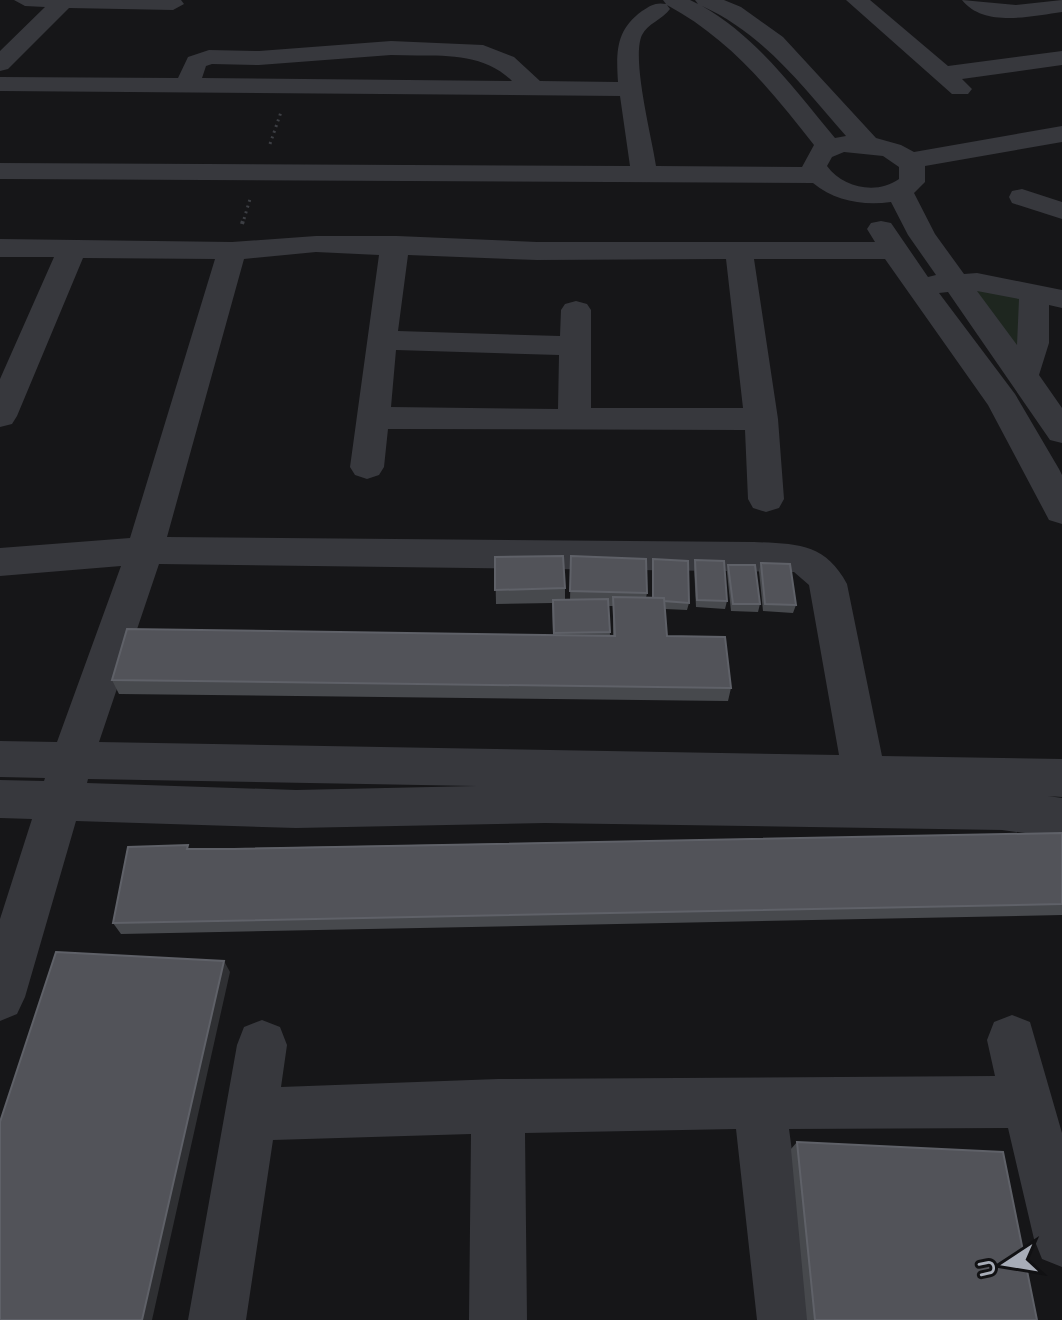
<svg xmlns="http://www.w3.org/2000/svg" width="1062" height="1320" viewBox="0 0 1062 1320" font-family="'Varela Round',sans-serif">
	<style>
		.green { fill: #1e261f }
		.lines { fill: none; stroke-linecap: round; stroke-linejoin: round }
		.path-far1 { stroke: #3d3f44; stroke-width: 3; stroke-dasharray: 2 4; stroke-linecap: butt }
		.path { stroke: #3d3f44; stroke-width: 4; stroke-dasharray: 3 5; stroke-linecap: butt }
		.minor { fill: #37383d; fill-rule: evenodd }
		.wall { fill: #47494d; fill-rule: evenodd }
		.shaded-wall { fill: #2f3033 }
		.building { fill: #525359; stroke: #5f6168; stroke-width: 2 }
	</style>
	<rect width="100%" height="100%" fill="#161618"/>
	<polygon class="green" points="966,288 1021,297 1021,346 1012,345"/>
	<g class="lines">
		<g class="path-far1">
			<polyline points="270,144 281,112"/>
			<polyline points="244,219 250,199"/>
		</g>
		<polyline class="path" points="242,224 244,217"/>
		<g class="minor">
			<polygon points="14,0 181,0 184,4 173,10 69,8 8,69 0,71 0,51 45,7 25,6"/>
			<path d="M 663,0 L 690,0 L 698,4 L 695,0 L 724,0 L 741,7 L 783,37 L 876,138 L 901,145 L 914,152 L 1062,126 L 1062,142 L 925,166 L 925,182 L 914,193 L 935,234 L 964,274 L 977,273 L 1062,290 L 1062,308 L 1049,305 L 1049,343 L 1039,375 L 1062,408 L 1062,443 L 1050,440 L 948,292 L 939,293 L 1015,394 L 1059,469 L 1062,475 L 1062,524 L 1049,520 L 988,405 L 885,259 L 754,259 L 778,419 L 784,499 L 779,508 L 766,512 L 753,508 L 748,499 L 745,430 L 388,429 L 384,467 L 379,475 L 367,479 L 355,475 L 350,467 L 379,255 L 316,252 L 244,259 L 167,537 L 754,542 C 797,544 825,543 847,584 L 882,756 L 1062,759 L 1062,797 L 1048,796 L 1062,798 L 1062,838 L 1002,830 L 545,823 L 296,828 L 76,821 L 25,997 L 17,1014 L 0,1021 L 0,919 L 32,819 L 0,818 L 0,780 L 44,781 L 45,778 L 0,777 L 0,741 L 57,742 L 121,566 L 0,576 L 0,548 L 130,538 L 215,259 L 83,258 L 17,416 L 12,424 L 0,427 L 0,379 L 54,257 L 0,257 L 0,239 L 232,242 L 316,236 L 397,236 L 537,242 L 875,242 L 867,229 L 871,223 L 881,221 L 891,223 L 928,277 L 936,275 L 908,235 L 891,202 C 863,206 835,201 813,183 L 0,179 L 0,163 L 630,166 L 620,96 L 0,91 L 0,77 L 178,78 L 188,57 L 209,50 L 259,51 L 391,41 L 483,45 L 514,57 L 540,81 L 618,82 C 616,51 616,30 642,11 C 651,5 656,2 666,4 ZM 667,5 C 730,39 771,90 814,145 L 802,167 L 656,166 C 652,138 631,58 642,35 C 647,24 663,19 670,9 ZM 702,6 C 764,34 803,87 846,136 L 835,138 C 795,90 757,37 702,6 ZM 391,55 C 434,57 480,49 512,81 L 202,78 L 206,66 L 212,64 L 259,65 ZM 844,152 L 883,156 L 899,167 L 899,179 C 877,195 843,188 827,166 L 832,157 ZM 408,255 L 537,260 L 726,259 L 743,408 L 591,408 L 591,310 L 587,304 L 576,301 L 565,304 L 561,310 L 560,336 L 398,331 ZM 977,291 L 1019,299 L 1017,345 ZM 396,350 L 559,355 L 558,409 L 391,407 ZM 159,564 L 794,572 L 809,585 L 839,755 L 99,742 ZM 88,779 L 476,786 L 296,790 L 87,783 Z"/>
			<polygon points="846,0 870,0 948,66 1062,51 1062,65 962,79 972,89 968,94 952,94"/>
			<path d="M 962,0 L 1016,5 L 1062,0 L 1062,12 C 1032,16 984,28 962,0 Z"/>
			<polygon points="1022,189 1062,202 1062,219 1012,203 1009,197 1012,191"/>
			<polygon points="1012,1015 1030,1022 1062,1133 1062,1267 1042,1259 1034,1239 1008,1128 789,1129 815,1320 757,1320 736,1129 525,1133 527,1320 469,1320 471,1134 273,1140 246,1320 188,1320 237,1045 244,1027 262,1020 280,1027 287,1045 281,1087 498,1079 995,1076 987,1040 994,1022"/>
		</g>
	</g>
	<g class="wall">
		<path d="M 571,556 L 647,593 L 646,598 L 652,598 L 653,559 L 689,603 L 687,610 L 665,609 L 667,636 L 731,688 L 728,701 L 119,694 L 112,680 L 553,635 L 552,603 L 496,604 L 495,557 L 565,588 L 565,600 L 570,600 ZM 608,606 L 613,606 L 613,635 L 610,635 Z"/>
		<polygon points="695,560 727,601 725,609 696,607 694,567"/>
		<polygon points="761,563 796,605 793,613 763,611 759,571"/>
		<polygon points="728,565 760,604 758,612 731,611 727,572"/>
		<polygon points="1062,833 1062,915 121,934 113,923 190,849"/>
		<polygon points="797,1142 1037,1320 807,1320 791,1149"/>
	</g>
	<polygon class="shaded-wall" points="224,961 230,972 152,1320 142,1320"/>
	<g class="building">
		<polygon points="563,556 565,588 495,590 495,557"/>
		<polygon points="571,556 646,559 647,593 570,591"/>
		<polygon points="653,559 688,561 689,603 664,601 664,598 653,598"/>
		<polygon points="695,560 724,561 727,601 697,600"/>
		<polygon points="761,563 790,564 796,605 765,604"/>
		<polygon points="728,565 755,565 760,604 733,604"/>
		<polygon points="613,597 664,598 667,636 725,637 731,688 112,680 127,629 615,636"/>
		<polygon points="608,599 610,632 554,633 553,600"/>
		<polygon points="1062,833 1062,904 113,923 128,847 188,845 187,849 234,849"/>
		<polygon points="56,952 224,961 142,1320 0,1320 0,1122"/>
		<polygon points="797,1142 1003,1152 1037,1320 815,1320"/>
	</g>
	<g transform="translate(1006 1264) rotate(258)" stroke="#111113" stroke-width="6" paint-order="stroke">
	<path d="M0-6L14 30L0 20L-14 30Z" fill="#a8adb8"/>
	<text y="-12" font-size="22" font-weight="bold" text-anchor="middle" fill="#a8adb8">U</text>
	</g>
</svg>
